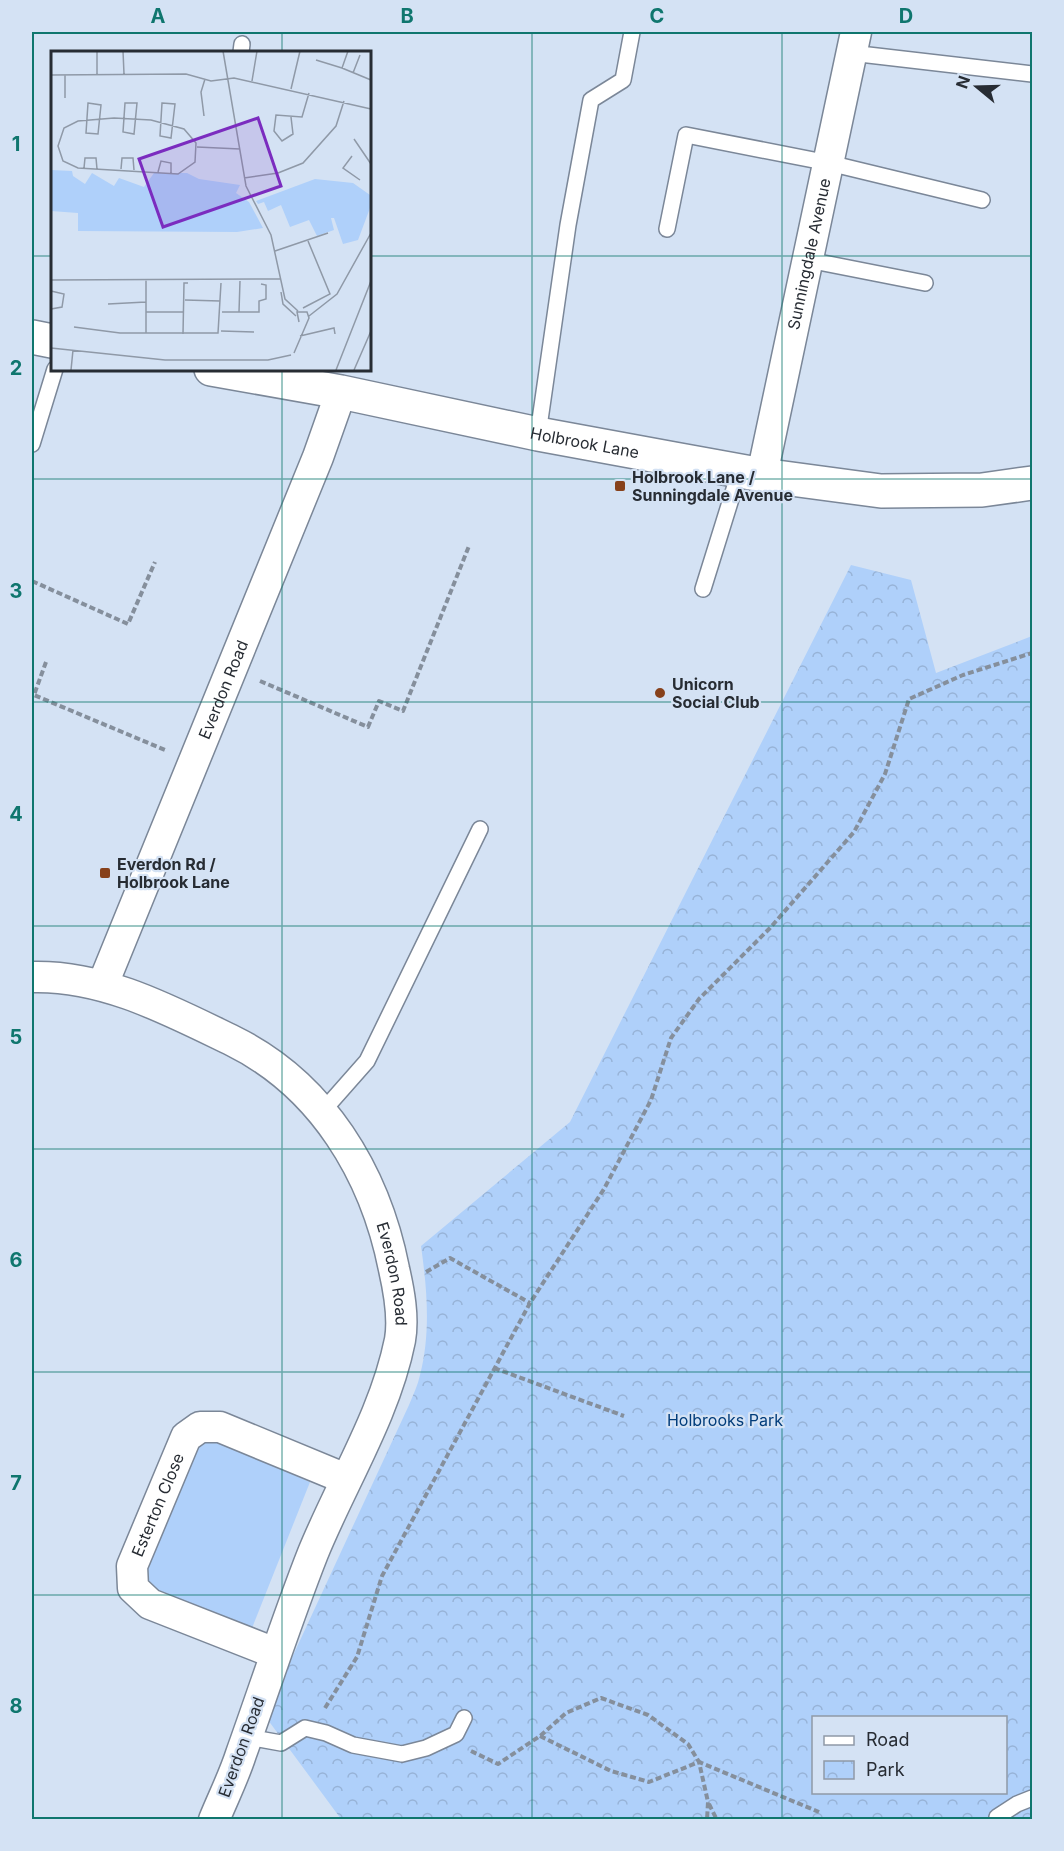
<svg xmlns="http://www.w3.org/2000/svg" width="1064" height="1851" viewBox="0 0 1064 1851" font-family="Inter,sans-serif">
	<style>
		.grass { fill: #afd0fa }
		.park { fill: url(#park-crowns); fill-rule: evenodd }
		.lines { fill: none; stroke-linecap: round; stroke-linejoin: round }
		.service-casing { stroke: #7b8798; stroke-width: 18 }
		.minor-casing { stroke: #7b8798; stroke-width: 33 }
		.tertiary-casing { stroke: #7b8798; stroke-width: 36 }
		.path { stroke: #858f9c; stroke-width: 4; stroke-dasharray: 6 3; stroke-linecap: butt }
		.service { stroke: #fff; stroke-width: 15 }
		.minor { stroke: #fff; stroke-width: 30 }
		.tertiary { stroke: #fff; stroke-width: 33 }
		.grid { fill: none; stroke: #0f766e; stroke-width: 1.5; stroke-opacity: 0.55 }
		.poi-dot { fill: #87411b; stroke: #d4e2f4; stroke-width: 2 }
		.labels { text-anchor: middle; stroke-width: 4.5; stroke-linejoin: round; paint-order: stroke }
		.street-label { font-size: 16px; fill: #272c33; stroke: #d4e2f4 }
		.poi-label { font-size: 16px; font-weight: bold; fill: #272c33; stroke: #d4e2f4; text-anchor: start }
		.park-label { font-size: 16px; fill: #013c7a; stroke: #d4e2f4 }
		.inset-road { fill: none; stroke: #8f99a7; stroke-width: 1.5 }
		.view { fill: #7b2cbf; fill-opacity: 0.15; stroke: #7b2cbf; stroke-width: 3 }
		.inset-edge { fill: none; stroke: #272c33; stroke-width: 3 }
		.neatline { fill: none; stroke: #0f766e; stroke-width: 2 }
		.grid-label { font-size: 20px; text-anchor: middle; font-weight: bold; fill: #0f766e }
	</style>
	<defs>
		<pattern id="park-crowns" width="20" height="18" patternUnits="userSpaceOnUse" patternTransform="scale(1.5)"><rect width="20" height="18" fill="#afd0fa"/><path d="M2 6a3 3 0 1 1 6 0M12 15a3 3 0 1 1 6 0" fill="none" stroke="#97b3d7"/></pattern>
	</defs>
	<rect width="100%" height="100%" fill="#d4e2f4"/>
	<polygon class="grass" points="211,1440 310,1482 252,1628 151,1587 145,1573 200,1444"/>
	<path class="park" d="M 851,565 L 911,580 L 936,673 L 1032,636 L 1032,1819 L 341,1819 L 265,1716 L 409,1405 C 413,1395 418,1385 420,1375 C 431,1333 427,1288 421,1246 L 570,1122 ZM 814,1718 L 1006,1718 L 1006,1792 L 814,1792 Z"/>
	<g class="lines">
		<defs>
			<g id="service">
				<polyline points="241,52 242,44"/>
				<polyline points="851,53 1032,74"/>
				<polyline points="667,229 686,135 829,163 982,200"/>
				<polyline points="808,260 925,283"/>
				<polyline points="538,434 568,225 591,100 623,80 632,32"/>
				<polyline points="32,444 55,369"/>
				<polyline points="703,589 740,470"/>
				<polyline points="322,1112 367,1061 480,829"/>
				<polyline points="247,1737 281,1743 305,1728 326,1733 353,1745 402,1754 426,1748 456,1734 464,1718"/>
				<polyline points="997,1817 1017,1804 1032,1798"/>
			</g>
			<g id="minor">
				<path id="s1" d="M 762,475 L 856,32"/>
				<path id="s2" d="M 32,977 C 104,975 169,1010 233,1041 C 322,1085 375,1173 394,1269 C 399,1291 404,1317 400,1340 C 385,1415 342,1482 313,1553 C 287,1619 265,1687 241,1754 C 234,1776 223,1798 214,1820"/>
				<path id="s3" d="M 103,984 L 318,457 L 341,392"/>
				<path id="s4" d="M 275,1653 L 150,1604 L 133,1588 L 132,1566 L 186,1437 L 200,1427 L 220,1427 L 346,1479"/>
			</g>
			<g id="tertiary">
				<polyline points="32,337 52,341"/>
				<path id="s5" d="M 211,369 L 341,392 L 538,434 L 674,459 L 762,475 L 881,491 L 982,490 L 1032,483"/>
			</g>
		</defs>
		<use href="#service" class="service-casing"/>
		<use href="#minor" class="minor-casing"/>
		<use href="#tertiary" class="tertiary-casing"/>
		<g class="path">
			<polyline points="32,581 128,624 155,562"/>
			<polyline points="46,662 34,695 165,750"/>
			<polyline points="260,681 368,727 379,701 403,711 469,546"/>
			<polyline points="426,1272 450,1258 530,1303"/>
			<polyline points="494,1368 624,1416"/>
			<polyline points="325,1708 357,1657 382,1576 530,1303 604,1189 651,1100 671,1038 699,999 770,928 854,832 885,774 909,699 963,675 1032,653"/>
			<polyline points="540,1736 611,1771 649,1782 699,1762 819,1812"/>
			<polyline points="471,1751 498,1764 540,1736 566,1713 601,1698 648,1715 688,1744 699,1762 708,1802 707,1820"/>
			<polyline points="709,1804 717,1820"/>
		</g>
		<use href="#service" class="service"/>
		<use href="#minor" class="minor"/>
		<use href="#tertiary" class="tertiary"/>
	</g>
	<path class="grid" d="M 282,32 L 282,52M 532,32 L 532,1820M 782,32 L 782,1820M 32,256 L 52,256M 369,256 L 1032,256M 282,369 L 282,1820M 32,479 L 1032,479M 32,702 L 1032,702M 32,926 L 1032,926M 32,1149 L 1032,1149M 32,1372 L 1032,1372M 32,1595 L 1032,1595"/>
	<g class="poi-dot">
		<rect x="614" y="480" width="12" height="12" rx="3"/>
		<circle cx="660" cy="693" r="6"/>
		<rect x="99" y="867" width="12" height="12" rx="3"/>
	</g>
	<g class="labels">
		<g class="street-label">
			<text dy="6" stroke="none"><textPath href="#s1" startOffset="226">Sunningdale Avenue</textPath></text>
			<text dy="6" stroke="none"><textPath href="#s5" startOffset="381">Holbrook Lane</textPath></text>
			<text dy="6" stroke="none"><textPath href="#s3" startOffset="318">Everdon Road</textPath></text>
			<text dy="6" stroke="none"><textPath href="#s2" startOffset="507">Everdon Road</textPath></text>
			<text dy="6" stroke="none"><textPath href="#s4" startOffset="246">Esterton Close</textPath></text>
			<text transform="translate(241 1747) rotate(-70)" y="6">Everdon Road</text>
		</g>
		<g class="poi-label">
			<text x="632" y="483">Holbrook Lane /<tspan x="632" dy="18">Sunningdale Avenue</tspan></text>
			<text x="672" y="690">Unicorn<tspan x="672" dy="18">Social Club</tspan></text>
			<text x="117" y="870">Everdon Rd /<tspan x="117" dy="18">Holbrook Lane</tspan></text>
		</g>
		<g class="park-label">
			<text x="725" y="1426">Holbrooks Park</text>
		</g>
	</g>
	<g transform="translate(51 51)">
		<rect width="320" height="320" fill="#d4e2f4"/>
		<path d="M 264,128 L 302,132 L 319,144 L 319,157 L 307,189 L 292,193 L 283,167 L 280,167 L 283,179 L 266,185 L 258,169 L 239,176 L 230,154 L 217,160 L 213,151 L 207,153 L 205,150 Z" fill="#afd0fa"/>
		<path d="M 0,119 L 21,120 L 22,125 L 34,133 L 41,122 L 63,135 L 68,127 L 93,136 L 103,122 L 136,122 L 148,128 L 189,134 L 185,142 L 198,151 L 212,177 L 186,181 L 27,180 L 27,162 L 0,160 Z" fill="#afd0fa"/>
		<path class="inset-road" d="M 46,0 L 46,23M 72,0 L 73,23M 172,0 L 195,135 L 220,184 L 234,248 L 247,260M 297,0 L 291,17 L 320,29M 265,9 L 291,17M 302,22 L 309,4M 0,24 L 135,23 L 160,30 L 183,27 L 320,58M 14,24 L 14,47M 201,30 L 206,0M 240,38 L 249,0M 37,52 L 50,54 L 47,83 L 35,82 ZM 74,52 L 86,52 L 83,83 L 72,81 ZM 111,52 L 124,53 L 120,87 L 109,85 ZM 153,65 L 150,41 L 154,28M 240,66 L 242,83 L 231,90 L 223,80 L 225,64 L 251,66 L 258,42M 63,67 L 100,69 L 133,78 L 145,92 L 144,111 L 127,123 L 27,117 L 12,110 L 7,95 L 13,77 L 27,70 ZM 303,88 L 320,113M 146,96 L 189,98M 301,105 L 292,117 L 309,129M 33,117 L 34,107 L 45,107 L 46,118M 70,118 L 71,107 L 82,107 L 83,119M 107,121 L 110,110 L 120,112 L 120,122M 193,127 L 227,122 L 252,112 L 285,75 L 293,50M 224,200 L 277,182M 0,229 L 229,228M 0,240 L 13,243 L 11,256 L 0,258M 230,241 L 232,253 L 245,265M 134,249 L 169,250M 57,253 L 95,251M 252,257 L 279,243 L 257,190M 95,261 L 132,261M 171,261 L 188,261 L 189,230M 188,261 L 208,261 L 208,250 L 215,248 L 215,234 L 210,233M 258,265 L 286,243 L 320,182M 23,276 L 69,282 L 167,282 L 170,232M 170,280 L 203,281M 95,282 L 95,228M 132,283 L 133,232 L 137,232M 249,285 L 283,277 L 284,283M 0,297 L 114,309 L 217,309 L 240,304M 243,302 L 258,267 L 256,261 L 246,261 L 248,271M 20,319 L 22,299M 285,319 L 320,230M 303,319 L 320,280"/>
		<path class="view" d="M 207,67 L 230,135 L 112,176 L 88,108 Z"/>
		<rect width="320" height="320" class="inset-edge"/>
	</g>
	<rect width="1064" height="1851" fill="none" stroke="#d4e2f4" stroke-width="66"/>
	<rect x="812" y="1716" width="195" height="78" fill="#d4e2f4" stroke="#8f99a7" stroke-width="1.5"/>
	<rect x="824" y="1736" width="30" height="9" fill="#ffffff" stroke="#8f99a7" stroke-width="1.5"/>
	<text x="866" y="1746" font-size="18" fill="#272c33">Road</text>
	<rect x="824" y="1761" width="30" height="18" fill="url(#park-crowns)" stroke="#8f99a7" stroke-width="1.5"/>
	<text x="866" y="1776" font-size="18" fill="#272c33">Park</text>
	<g transform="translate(977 87) rotate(289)" stroke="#d4e2f4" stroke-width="4.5" paint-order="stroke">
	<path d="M0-4.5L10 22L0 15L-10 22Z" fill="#272c33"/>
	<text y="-9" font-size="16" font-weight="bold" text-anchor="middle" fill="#272c33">N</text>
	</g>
	<rect x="33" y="33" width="998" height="1785" class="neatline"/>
	<g class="grid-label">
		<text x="158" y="23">A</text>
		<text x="407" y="23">B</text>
		<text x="657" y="23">C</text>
		<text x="906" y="23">D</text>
		<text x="16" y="151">1</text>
		<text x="16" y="375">2</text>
		<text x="16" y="598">3</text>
		<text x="16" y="821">4</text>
		<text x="16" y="1044">5</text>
		<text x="16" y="1267">6</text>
		<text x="16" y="1490">7</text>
		<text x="16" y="1713">8</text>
	</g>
</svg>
